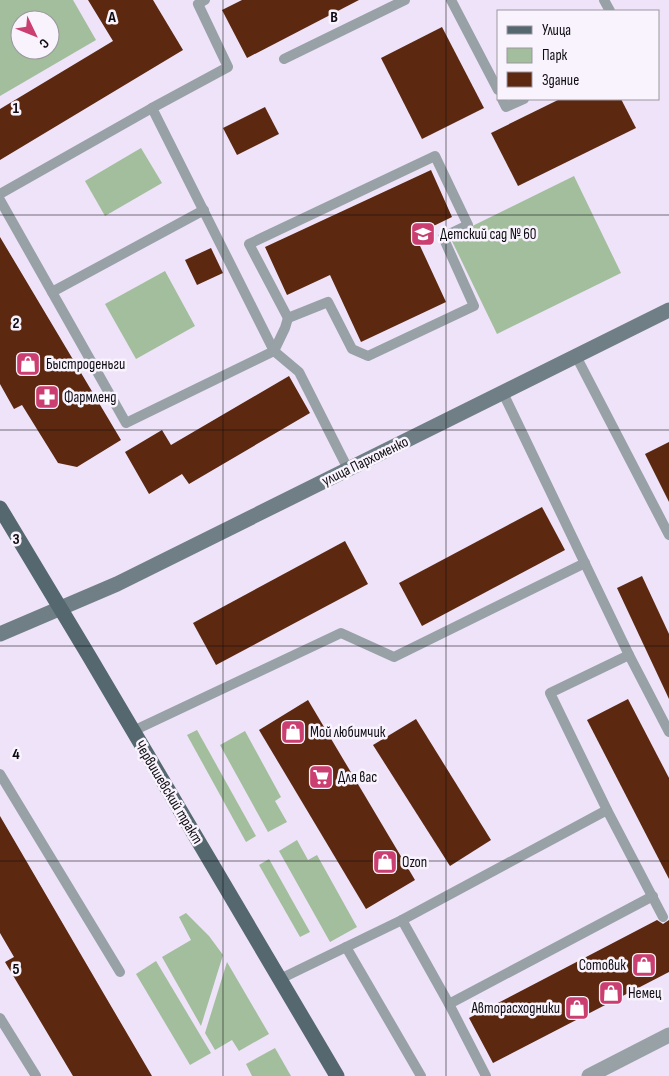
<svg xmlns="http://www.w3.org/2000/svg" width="669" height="1076" viewBox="0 0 669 1076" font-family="'Sofia Sans Condensed',sans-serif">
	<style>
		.green { fill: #a2be9c; fill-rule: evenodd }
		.building { fill: #5d2810 }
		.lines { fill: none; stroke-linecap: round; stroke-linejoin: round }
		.lane { stroke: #97a1a6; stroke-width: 10 }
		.street { stroke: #97a1a6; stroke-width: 15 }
		.secondary { stroke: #707f86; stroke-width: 15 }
		.primary { stroke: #55676f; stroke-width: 15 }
		.grid { fill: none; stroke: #0f0c13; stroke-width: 1; stroke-opacity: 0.55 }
		.labels { text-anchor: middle; stroke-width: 5; stroke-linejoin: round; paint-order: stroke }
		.poi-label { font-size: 15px; fill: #0f0c13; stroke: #f8f3fc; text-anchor: start }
		.street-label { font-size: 15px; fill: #0f0c13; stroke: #f8f3fc }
		.grid-label { font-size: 16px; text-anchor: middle; font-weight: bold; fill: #0f0c13; stroke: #f8f3fc; stroke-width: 5; stroke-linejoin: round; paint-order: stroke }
	</style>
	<rect width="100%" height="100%" fill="#eee3f9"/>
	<g class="green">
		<path d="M 0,0 L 73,0 L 96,40 L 0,96 ZM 20,20 L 50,20 L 50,50 L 20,50 Z"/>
		<polygon points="141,148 162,183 105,216 85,181"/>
		<polygon points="574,176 621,273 497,334 450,237"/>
		<polygon points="165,271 195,326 136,359 105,304"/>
		<polygon points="197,730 256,836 246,842 187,735"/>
		<polygon points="245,731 281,797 275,801 287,822 268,832 220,745"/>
		<polygon points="297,840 308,860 317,855 357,927 330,942 279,851"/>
		<polygon points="269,859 310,932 300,937 259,865"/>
		<polygon points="186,913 209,936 223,955 201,1026 162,957 191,940 179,917"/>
		<polygon points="156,961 211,1053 190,1065 136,974"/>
		<polygon points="227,962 269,1034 239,1051 232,1040 215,1050 205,1033"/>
		<polygon points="275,1048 291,1076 252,1076 246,1064"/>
	</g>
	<g class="building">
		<polygon points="88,0 153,0 183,50 0,160 0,109 113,41"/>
		<polygon points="242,0 359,0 247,58 222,10"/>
		<polygon points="442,27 484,108 422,139 381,58"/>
		<polygon points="560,99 621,99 636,128 518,186 491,133"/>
		<polygon points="265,107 279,134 237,155 223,128"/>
		<polygon points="431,170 452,217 415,235 446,302 361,342 330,275 287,295 265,247"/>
		<polygon points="0,237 121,440 77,467 58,463 22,405 14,409 0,384"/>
		<polygon points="211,248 223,273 197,285 185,260"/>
		<polygon points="289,376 310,413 189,484 182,474 149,494 125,452 162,430 171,445"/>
		<polygon points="669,442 669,502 645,454"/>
		<polygon points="542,507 565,550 422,626 399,583"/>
		<polygon points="345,541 368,584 216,665 193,623"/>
		<polygon points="642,576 669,634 669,699 617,588"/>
		<polygon points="628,699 669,778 669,879 587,720"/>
		<polygon points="308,700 415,880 366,909 259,730"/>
		<polygon points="416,719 491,840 450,866 373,745"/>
		<polygon points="0,816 101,989 152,1076 73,1076 5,962 14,957 0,933"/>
		<polygon points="657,920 663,924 669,920 669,972 493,1063 469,1018"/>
	</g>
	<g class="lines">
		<g class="lane">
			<polyline points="205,0 198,4 228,67 152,108 274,351 299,372 348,469"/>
			<polyline points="451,0 498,90"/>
			<polyline points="604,0 610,11"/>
			<polyline points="284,59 405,0"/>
			<polyline points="502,99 506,107 524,99"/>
			<polygon points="435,156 468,225 443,237 474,306 368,356 352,349 328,302 288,318 249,244"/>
			<polyline points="0,194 152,108"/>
			<polyline points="0,200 126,423 274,351 285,328 288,318"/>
			<polyline points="52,292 204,210"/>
			<polyline points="576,356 669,535"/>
			<polyline points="503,393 629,655 669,732"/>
			<polyline points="629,655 550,693 607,810 663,917"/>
			<polyline points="133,731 341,633 394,657 585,563"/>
			<polyline points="0,774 120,972"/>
			<polyline points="402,920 607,810"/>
			<polyline points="346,947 421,1076"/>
			<polyline points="280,979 402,920 449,1004 486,1076"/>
			<polyline points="449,1004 653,896"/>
			<polyline points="0,1018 36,1076"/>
		</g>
		<polyline class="street" points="589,1076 669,1035"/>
		<polyline class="secondary" points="0,634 117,584 669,310"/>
		<polyline class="primary" points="0,508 89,656 337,1076"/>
	</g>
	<path class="grid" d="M 223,0 L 223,1076M 446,0 L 446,1076M 0,215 L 669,215M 0,430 L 669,430M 0,646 L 669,646M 0,861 L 669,861"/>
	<defs>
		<symbol id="school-square" viewBox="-11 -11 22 22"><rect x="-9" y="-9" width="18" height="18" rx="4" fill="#ca3e70" stroke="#f8f3fc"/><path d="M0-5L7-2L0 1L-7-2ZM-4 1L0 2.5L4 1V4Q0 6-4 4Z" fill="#fff"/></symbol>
		<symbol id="shop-square" viewBox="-11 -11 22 22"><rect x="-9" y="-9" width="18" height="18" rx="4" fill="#ca3e70" stroke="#f8f3fc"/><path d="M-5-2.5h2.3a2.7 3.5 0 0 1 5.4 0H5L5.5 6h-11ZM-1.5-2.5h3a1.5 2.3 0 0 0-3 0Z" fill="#fff"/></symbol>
		<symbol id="pharmacy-square" viewBox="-11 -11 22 22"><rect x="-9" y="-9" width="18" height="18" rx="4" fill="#ca3e70" stroke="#f8f3fc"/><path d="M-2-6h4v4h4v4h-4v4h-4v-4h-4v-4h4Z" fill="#fff"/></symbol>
		<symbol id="supermarket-square" viewBox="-11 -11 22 22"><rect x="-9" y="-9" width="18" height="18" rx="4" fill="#ca3e70" stroke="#f8f3fc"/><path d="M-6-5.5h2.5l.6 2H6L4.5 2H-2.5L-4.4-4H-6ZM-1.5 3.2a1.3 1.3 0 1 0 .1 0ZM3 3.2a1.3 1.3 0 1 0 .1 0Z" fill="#fff"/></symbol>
	</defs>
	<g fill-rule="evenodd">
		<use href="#school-square" x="409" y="220" width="28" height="28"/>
		<use href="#shop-square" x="14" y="350" width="28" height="28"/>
		<use href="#pharmacy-square" x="33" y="383" width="28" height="28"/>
		<use href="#shop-square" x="279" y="718" width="28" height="28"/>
		<use href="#supermarket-square" x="307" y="763" width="28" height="28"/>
		<use href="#shop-square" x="371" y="848" width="28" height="28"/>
		<use href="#shop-square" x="630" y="951" width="28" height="28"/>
		<use href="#shop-square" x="597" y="979" width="28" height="28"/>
		<use href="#shop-square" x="563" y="994" width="28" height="28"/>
	</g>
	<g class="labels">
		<g class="poi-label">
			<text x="440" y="239">Детский сад № 60</text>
			<text x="46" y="369">Быстроденьги</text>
			<text x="64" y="402">Фармленд</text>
			<text x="310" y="737">Мой любимчик</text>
			<text x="338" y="782">Для вас</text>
			<text x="402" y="867">Ozon</text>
			<text x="626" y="970" text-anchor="end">Сотовик</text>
			<text x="628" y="998">Немец</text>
			<text x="560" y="1013" text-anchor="end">Авторасходники</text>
		</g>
		<g class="street-label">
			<text transform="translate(365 461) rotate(-26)" y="5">улица Пархоменко</text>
			<text transform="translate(169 792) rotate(59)" y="5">Червишевский тракт</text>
		</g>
	</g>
	<g class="grid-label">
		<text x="112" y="22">A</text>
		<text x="334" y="22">B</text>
		<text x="16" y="113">1</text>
		<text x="16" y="328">2</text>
		<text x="16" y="544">3</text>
		<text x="16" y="759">4</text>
		<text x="16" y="974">5</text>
	</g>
	<rect x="497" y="10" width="162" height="90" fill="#f8f3fc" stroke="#9b979f"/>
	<rect x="507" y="26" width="25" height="8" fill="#55676f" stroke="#9b979f"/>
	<text x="542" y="35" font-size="15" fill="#0f0c13">Улица</text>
	<rect x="507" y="48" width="25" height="15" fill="#a2be9c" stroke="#9b979f"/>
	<text x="542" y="60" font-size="15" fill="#0f0c13">Парк</text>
	<rect x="507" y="72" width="25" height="15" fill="#5d2810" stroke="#9b979f"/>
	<text x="542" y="85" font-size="15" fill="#0f0c13">Здание</text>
	<g transform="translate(35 35) rotate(133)"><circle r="24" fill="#f8f3fc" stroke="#9b979f"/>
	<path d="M0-4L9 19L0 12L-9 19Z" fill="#ca3e70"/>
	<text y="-8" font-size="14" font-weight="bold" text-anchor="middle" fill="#0f0c13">С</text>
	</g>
</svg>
